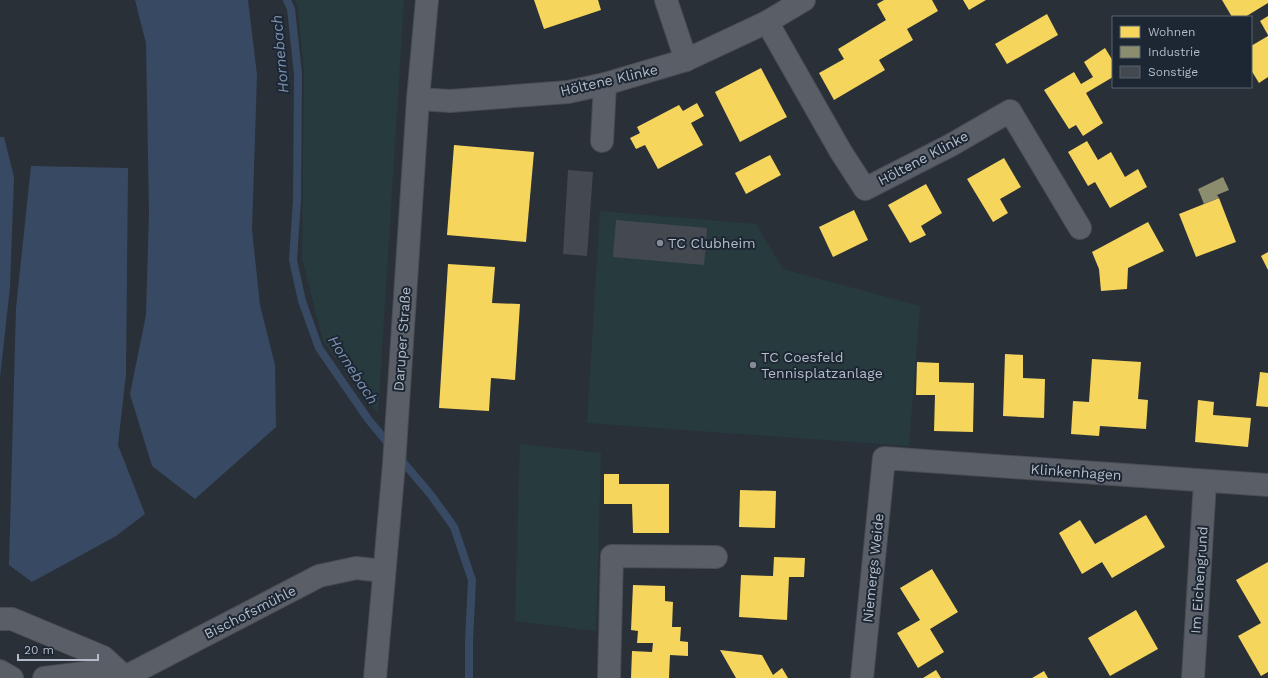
<svg xmlns="http://www.w3.org/2000/svg" width="1268" height="678" viewBox="0 0 1268 678" font-family="'Work Sans',sans-serif">
	<style>
		.green { fill: #273a3e }
		.water { fill: #384963 }
		.homes { fill: #f6d55c }
		.industry { fill: #8c8c6e }
		.lines { fill: none; stroke-linecap: round; stroke-linejoin: round }
		.stream { stroke: #384963; stroke-width: 8 }
		.building { fill: #444950 }
		.minor-casing { stroke: #484c53; stroke-width: 24 }
		.minor { stroke: #5a5e66; stroke-width: 22 }
		.poi-dot { fill: #848b96; stroke: #1d2633; stroke-width: 1.5 }
		.labels { text-anchor: middle; stroke-width: 4; stroke-linejoin: round; paint-order: stroke }
		.street-label { font-size: 14px; fill: #b4bcc9; stroke: #1d2633 }
		.poi-label { font-size: 14px; fill: #b4bcc9; stroke: #1d2633; text-anchor: start }
		.water-label { font-size: 15px; font-style: italic; fill: #7c92b1; stroke: #1d2633 }
	</style>
	<rect width="100%" height="100%" fill="#2a3038"/>
	<g class="green">
		<polygon points="295,0 404,0 378,414 323,341 302,258 304,73 298,7"/>
		<polygon points="600,211 756,224 783,269 920,306 909,446 587,423"/>
		<polygon points="520,444 601,453 596,631 515,621"/>
	</g>
	<g class="water">
		<polygon points="135,0 248,0 257,75 252,230 260,305 275,365 276,427 195,499 152,466 130,394 146,315 149,213 146,43"/>
		<polygon points="0,137 4,137 14,177 10,287 0,377"/>
		<polygon points="31,166 128,168 126,374 118,445 145,514 116,536 32,582 9,565 16,308"/>
	</g>
	<g class="homes">
		<polygon points="534,0 598,0 601,10 544,29"/>
		<polygon points="884,0 932,0 938,11 907,29 913,40 879,60 885,70 834,100 819,73 844,59 838,49 886,20 877,4"/>
		<polygon points="963,0 986,0 969,10"/>
		<polygon points="1222,0 1268,0 1268,3 1245,17 1232,17"/>
		<polygon points="1047,14 1058,35 1007,64 995,44"/>
		<polygon points="1268,16 1268,35 1260,21"/>
		<polygon points="1268,36 1268,77 1259,83 1251,70 1251,46"/>
		<polygon points="1105,48 1113,61 1113,77 1086,93 1103,123 1083,136 1076,125 1069,129 1044,90 1074,72 1081,84 1093,77 1084,62"/>
		<polygon points="761,68 787,117 740,142 715,92"/>
		<polygon points="697,103 704,116 691,123 703,145 658,169 645,145 636,149 630,138 640,133 637,127 679,105 683,111"/>
		<polygon points="1087,141 1098,160 1111,152 1125,177 1138,169 1147,187 1110,208 1095,182 1088,186 1068,152"/>
		<polygon points="454,145 534,152 526,242 447,235"/>
		<polygon points="770,155 781,175 746,194 735,173"/>
		<polygon points="1004,158 1021,187 1000,199 1008,213 993,222 967,179"/>
		<polygon points="926,184 942,213 921,226 926,235 910,243 888,205"/>
		<polygon points="1219,198 1236,242 1196,257 1179,214"/>
		<polygon points="854,210 868,240 833,257 819,227"/>
		<polygon points="1148,222 1164,251 1128,268 1127,289 1101,291 1099,269 1092,252"/>
		<polygon points="1268,252 1268,270 1261,256"/>
		<polygon points="448,264 495,267 492,303 520,304 515,380 491,378 489,411 439,408"/>
		<polygon points="1005,354 1023,355 1023,378 1045,379 1044,418 1003,416"/>
		<polygon points="1092,359 1141,362 1138,399 1148,400 1146,429 1100,426 1099,436 1071,434 1073,401 1089,402"/>
		<polygon points="917,362 939,363 939,382 974,383 973,432 934,431 935,395 916,395"/>
		<polygon points="1260,372 1268,373 1268,407 1256,406"/>
		<polygon points="1198,400 1214,402 1213,415 1251,418 1248,447 1195,442"/>
		<polygon points="604,474 619,474 619,484 669,484 669,533 633,533 632,504 604,504"/>
		<polygon points="740,490 776,491 775,528 739,527"/>
		<polygon points="1146,515 1165,547 1112,578 1102,562 1082,574 1059,533 1080,520 1095,544"/>
		<polygon points="774,557 805,558 804,577 789,577 787,620 739,617 741,575 773,576"/>
		<polygon points="1268,562 1268,672 1261,676 1238,636 1261,623 1236,580"/>
		<polygon points="932,569 958,612 930,629 944,652 918,668 897,633 920,620 900,588"/>
		<polygon points="633,585 665,586 665,601 673,602 672,627 681,627 680,641 688,642 688,656 670,655 669,678 631,678 632,651 652,652 653,643 637,643 638,631 631,630"/>
		<polygon points="1136,610 1158,649 1110,676 1088,638"/>
		<polygon points="720,650 762,655 773,675 782,668 788,678 736,678"/>
		<polygon points="936,670 941,678 923,678"/>
		<polygon points="1044,671 1048,678 1032,678"/>
	</g>
	<polygon class="industry" points="1223,177 1229,190 1217,195 1219,198 1204,204 1198,189"/>
	<g class="lines">
		<g class="stream">
			<polyline points="287,0 291,9 298,74 297,200 293,260 302,301 319,348 368,419 391,447"/>
			<polyline points="398,456 431,495 454,527 472,580 469,641 469,678"/>
		</g>
	</g>
	<g class="building">
		<polygon points="568,170 593,172 587,256 563,254"/>
		<polygon points="616,220 707,228 704,265 613,257"/>
	</g>
	<g class="lines">
		<defs>
			<g id="minor">
				<polyline points="666,0 686,60"/>
				<polyline points="767,22 841,152 865,189 951,145 1010,111 1080,228"/>
				<polyline points="418,99 450,101 568,92 605,84 686,60 767,22 804,0"/>
				<polyline points="602,141 605,84"/>
				<polyline points="0,619 12,619 103,657 125,677"/>
				<polyline points="0,671 12,678"/>
				<polyline points="44,678 84,673 125,677"/>
				<polyline points="123,678 319,576 356,568 384,571"/>
				<polyline points="375,678 394,464 418,99 427,0"/>
				<polyline points="609,678 612,556 716,557"/>
				<polyline points="862,678 884,458 1268,485"/>
				<polyline points="1193,678 1205,482"/>
			</g>
		</defs>
		<use href="#minor" class="minor-casing"/>
		<use href="#minor" class="minor"/>
	</g>
	<g class="poi-dot">
		<circle cx="660" cy="243" r="4"/>
		<circle cx="753" cy="365" r="4"/>
	</g>
	<g class="labels">
		<g class="street-label">
			<text transform="translate(609 80) rotate(-13)" y="5">Höltene Klinke</text>
			<text transform="translate(923 158) rotate(-28)" y="5">Höltene Klinke</text>
			<text transform="translate(402 339) rotate(-86)" y="5">Daruper Straße</text>
			<text transform="translate(1076 472) rotate(4)" y="5">Klinkenhagen</text>
			<text transform="translate(873 568) rotate(-84)" y="5">Niemergs Weide</text>
			<text transform="translate(1199 580) rotate(-86)" y="5">Im Eichengrund</text>
			<text transform="translate(250 612) rotate(-27)" y="5">Bischofsmühle</text>
		</g>
		<g class="poi-label">
			<text x="668" y="248">TC Clubheim</text>
			<text x="761" y="362">TC Coesfeld<tspan x="761" dy="16">Tennisplatzanlage</tspan></text>
		</g>
		<g class="water-label">
			<text transform="translate(280 54) rotate(-95)" y="5">Hornebach</text>
			<text transform="translate(353 370) rotate(57)" y="5">Hornebach</text>
		</g>
	</g>
	<rect x="1112" y="16" width="140" height="72" fill="#1d2633" stroke="#59626f"/>
	<rect x="1120" y="26" width="20" height="12" fill="#f6d55c" stroke="#59626f"/>
	<text x="1148" y="36" font-size="12" fill="#b4bcc9">Wohnen</text>
	<rect x="1120" y="46" width="20" height="12" fill="#8c8c6e" stroke="#59626f"/>
	<text x="1148" y="56" font-size="12" fill="#b4bcc9">Industrie</text>
	<rect x="1120" y="66" width="20" height="12" fill="#444950" stroke="#59626f"/>
	<text x="1148" y="76" font-size="12" fill="#b4bcc9">Sonstige</text>
	<path d="M18 654v6h80v-6" fill="none" stroke="#b4bcc9" stroke-width="2"/>
	<text x="24" y="654" font-size="12" fill="#b4bcc9" stroke="#1d2633" stroke-width="3" paint-order="stroke">20 m</text>
</svg>
